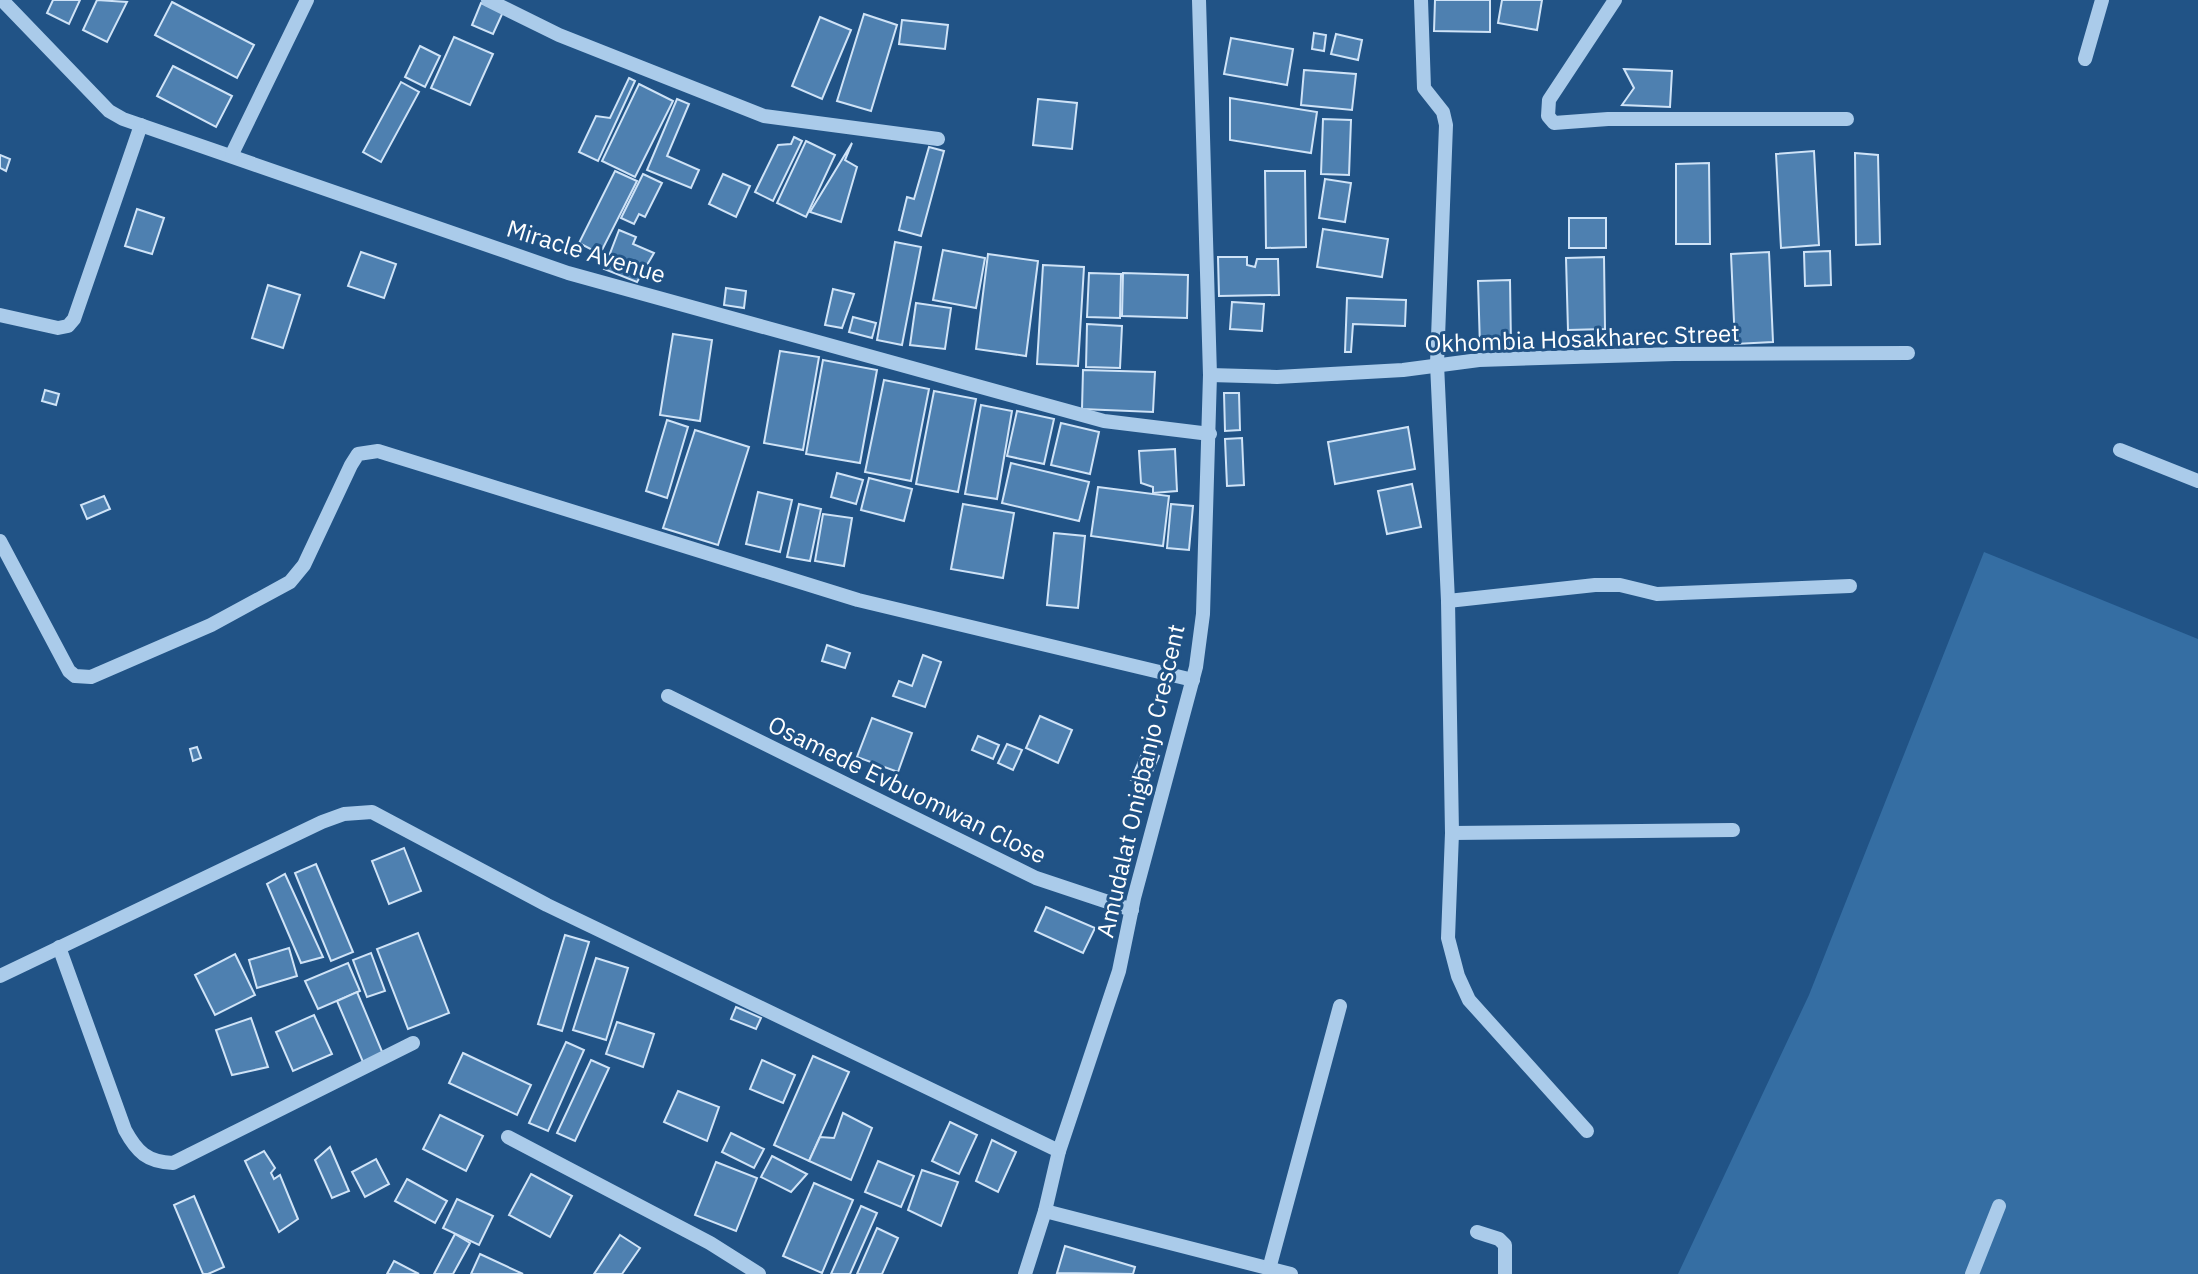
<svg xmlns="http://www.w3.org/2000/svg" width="2198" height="1274" viewBox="0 0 2198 1274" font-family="'IBM Plex Sans',sans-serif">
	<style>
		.green { fill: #356ea3 }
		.building { fill: #4e80b0; stroke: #cfe3f7; stroke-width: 2 }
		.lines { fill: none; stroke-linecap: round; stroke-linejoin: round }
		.minor { stroke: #aacbea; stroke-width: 14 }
		.labels { text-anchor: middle; stroke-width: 6; stroke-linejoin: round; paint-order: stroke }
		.street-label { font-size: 24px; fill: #fff; stroke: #215386 }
	</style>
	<rect width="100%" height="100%" fill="#215386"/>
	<polygon class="green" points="1984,552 2198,639 2198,1274 1678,1274 1809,995"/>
	<g class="building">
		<polygon points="53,0 80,0 69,24 47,13"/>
		<polygon points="97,0 127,2 107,42 83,30"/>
		<polygon points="1435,0 1490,0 1490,32 1434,31"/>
		<polygon points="1502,0 1542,0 1537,30 1498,23"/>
		<polygon points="172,2 254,45 237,78 155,35"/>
		<polygon points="481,3 503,12 493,34 472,25"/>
		<polygon points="864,14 897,25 871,111 837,101"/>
		<polygon points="820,17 851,30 822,99 792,86"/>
		<polygon points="902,20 948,25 945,49 899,44"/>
		<polygon points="1314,33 1326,35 1324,51 1312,49"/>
		<polygon points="1336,34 1362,40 1358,60 1331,54"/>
		<polygon points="454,37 493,54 470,105 431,88"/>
		<polygon points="1231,38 1293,49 1287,85 1224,74"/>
		<polygon points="420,46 440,56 425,87 405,77"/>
		<polygon points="173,66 232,96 216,127 157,96"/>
		<polygon points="1624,69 1672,71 1670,107 1622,105 1634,88"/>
		<polygon points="1304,70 1356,74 1352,110 1301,105"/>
		<polygon points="629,78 635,81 598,161 579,152 596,116 610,118"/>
		<polygon points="401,82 419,92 381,162 363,152"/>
		<polygon points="639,84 673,101 635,177 602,161"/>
		<polygon points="1230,98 1317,112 1311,153 1230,140"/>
		<polygon points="677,99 689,104 667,156 699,170 691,188 647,170"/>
		<polygon points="1038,99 1077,103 1072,149 1033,145"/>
		<polygon points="1323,119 1351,120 1349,175 1321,174"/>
		<polygon points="794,137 802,141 773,201 755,192 778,145 791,144"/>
		<polygon points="806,141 835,155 806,217 777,203"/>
		<polygon points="852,143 845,160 857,167 841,222 810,212"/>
		<polygon points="929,147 944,151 921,236 899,230 907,197 914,199"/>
		<polygon points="1814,151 1819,245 1781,248 1776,154"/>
		<polygon points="1855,153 1878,155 1880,244 1856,245"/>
		<polygon points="0,155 10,159 6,171 0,168"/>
		<polygon points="1709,163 1710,244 1676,244 1676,164"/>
		<polygon points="615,171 637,181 600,254 579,243"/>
		<polygon points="1265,171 1305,171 1306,247 1266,248"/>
		<polygon points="643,174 662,183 645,217 639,214 634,224 621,218"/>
		<polygon points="723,174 750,186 736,217 709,204"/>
		<polygon points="1325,179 1351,183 1345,222 1319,218"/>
		<polygon points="137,209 164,218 152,254 125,246"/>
		<rect x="1569" y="218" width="37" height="30"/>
		<polygon points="1323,229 1388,239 1382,277 1317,267"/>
		<polygon points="619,230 636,237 633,244 654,253 637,282 604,269"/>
		<polygon points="895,242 921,247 902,345 877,340"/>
		<polygon points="943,250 985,258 976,308 933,300"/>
		<polygon points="1830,251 1831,285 1805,286 1804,252"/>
		<polygon points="361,252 396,264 384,298 348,286"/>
		<polygon points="1769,252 1773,342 1735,344 1731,254"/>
		<polygon points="988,254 1038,261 1026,356 976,349"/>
		<polygon points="1218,257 1247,257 1247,265 1255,267 1257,259 1278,259 1279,295 1219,296"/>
		<polygon points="1604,257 1605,329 1568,330 1566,258"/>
		<polygon points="1043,265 1084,267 1078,366 1037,364"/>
		<polygon points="1089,273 1121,274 1120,318 1087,317"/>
		<polygon points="1123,273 1188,275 1187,318 1122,316"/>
		<polygon points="1510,280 1511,346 1480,347 1478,281"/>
		<polygon points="268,285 300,295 283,348 252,338"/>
		<polygon points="726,288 746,291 744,308 724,305"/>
		<polygon points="833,289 854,294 842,328 825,325"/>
		<polygon points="1347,298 1406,300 1405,326 1353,324 1351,352 1345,352"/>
		<polygon points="1232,302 1264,304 1262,331 1230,329"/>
		<polygon points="916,303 951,308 945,349 910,345"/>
		<polygon points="853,317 876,323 872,338 849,332"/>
		<polygon points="1087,324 1122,326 1120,368 1086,367"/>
		<polygon points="673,334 712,340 700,421 660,415"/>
		<polygon points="780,351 819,357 803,450 764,443"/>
		<polygon points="823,360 877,370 860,463 806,454"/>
		<polygon points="1083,370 1155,372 1153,412 1082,409"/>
		<polygon points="884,380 929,389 911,481 865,472"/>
		<polygon points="45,390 59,394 56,405 42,401"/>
		<polygon points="934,391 976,399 958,492 916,484"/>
		<polygon points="1224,393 1239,393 1240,430 1225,431"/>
		<polygon points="981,405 1012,411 997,499 965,494"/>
		<polygon points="1017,411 1054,419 1044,464 1007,456"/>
		<polygon points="667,420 688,427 667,498 646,491"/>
		<polygon points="1061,423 1099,432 1090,474 1051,465"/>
		<polygon points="1408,427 1415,469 1335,484 1328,442"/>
		<polygon points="695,430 749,447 718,545 663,528"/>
		<polygon points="1242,438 1244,485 1227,486 1225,439"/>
		<polygon points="1175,449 1177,491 1153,493 1153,487 1141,483 1139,451"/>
		<polygon points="1011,463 1089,482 1079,521 1002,503"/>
		<polygon points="837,473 863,480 856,504 831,497"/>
		<polygon points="869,478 912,489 904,521 861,510"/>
		<polygon points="1412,484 1421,527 1387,534 1378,491"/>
		<polygon points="1098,487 1169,496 1163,546 1091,536"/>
		<polygon points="758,492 792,500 780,552 746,544"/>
		<polygon points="104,496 110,509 87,519 81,505"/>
		<polygon points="799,504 821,509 810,561 787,557"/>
		<polygon points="963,504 1014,513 1003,578 951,569"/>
		<polygon points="1171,504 1193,506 1189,550 1167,548"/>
		<polygon points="823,514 852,518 844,566 815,561"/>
		<polygon points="1054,533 1085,536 1078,608 1047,605"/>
		<polygon points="827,645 850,653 845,668 822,661"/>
		<polygon points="923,655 941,662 925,707 893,696 899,681 912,686"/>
		<polygon points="1040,716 1072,730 1058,763 1026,748"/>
		<polygon points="872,718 912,733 898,772 857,757"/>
		<polygon points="978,736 999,745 993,759 972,750"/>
		<polygon points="1007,744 1022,750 1013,770 998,763"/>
		<polygon points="197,747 201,758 193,761 190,749"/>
		<polygon points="1144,749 1159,756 1146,786 1131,780"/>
		<polygon points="404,848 421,891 389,904 372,861"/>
		<polygon points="316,864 353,952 331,961 295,873"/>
		<polygon points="285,874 323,957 301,963 267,884"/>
		<polygon points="1046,907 1095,928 1083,953 1035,931"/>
		<polygon points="418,933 449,1013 408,1029 377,949"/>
		<polygon points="565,935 589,942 562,1031 538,1024"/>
		<polygon points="289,948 297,976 257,988 249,960"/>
		<polygon points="371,953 385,991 367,997 353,960"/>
		<polygon points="235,954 255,995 215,1015 195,975"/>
		<polygon points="596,958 628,968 606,1040 573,1030"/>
		<polygon points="348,963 360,991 318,1009 305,981"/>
		<polygon points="357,992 383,1054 363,1062 337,1001"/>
		<polygon points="736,1007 761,1018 756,1029 731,1019"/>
		<polygon points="314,1015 332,1054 293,1071 276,1032"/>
		<polygon points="251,1018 268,1067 232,1075 216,1030"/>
		<polygon points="617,1022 654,1034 643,1067 606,1054"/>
		<polygon points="566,1042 584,1050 548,1131 529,1123"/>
		<polygon points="463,1053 531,1085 517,1115 449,1083"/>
		<polygon points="813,1056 849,1072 809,1161 774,1145"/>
		<polygon points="591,1060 609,1068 575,1141 557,1133"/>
		<polygon points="762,1060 795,1075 783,1103 750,1089"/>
		<polygon points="678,1091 719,1107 707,1141 664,1122"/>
		<polygon points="843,1113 872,1128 851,1180 809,1161 820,1137 834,1138"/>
		<polygon points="440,1115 483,1136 466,1171 423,1149"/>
		<polygon points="950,1122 977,1135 959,1174 932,1161"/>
		<polygon points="731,1133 764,1149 754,1168 722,1152"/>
		<polygon points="992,1140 1016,1152 998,1192 976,1181"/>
		<polygon points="330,1147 349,1191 332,1198 315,1160"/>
		<polygon points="264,1151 275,1168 271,1173 274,1179 280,1175 298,1219 279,1232 245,1161"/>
		<polygon points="772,1156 807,1174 791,1192 761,1177"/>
		<polygon points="376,1159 389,1184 365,1197 352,1172"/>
		<polygon points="878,1161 914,1176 901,1207 865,1192"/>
		<polygon points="716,1162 757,1178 736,1231 695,1215"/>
		<polygon points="922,1170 958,1182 941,1226 908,1210"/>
		<polygon points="531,1174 572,1196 550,1237 509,1215"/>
		<polygon points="407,1179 447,1201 435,1223 395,1201"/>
		<polygon points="814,1183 853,1200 822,1273 783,1256"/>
		<polygon points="194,1196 224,1267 208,1274 203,1274 174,1205"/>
		<polygon points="457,1199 493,1216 479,1245 443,1228"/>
		<polygon points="861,1206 877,1213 850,1274 831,1274"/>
		<polygon points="877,1228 898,1238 882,1274 857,1274"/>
		<polygon points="455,1234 470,1243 453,1274 434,1274"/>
		<polygon points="620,1235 640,1248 622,1274 594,1274"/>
		<polygon points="1065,1246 1135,1267 1133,1274 1057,1273"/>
		<polygon points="480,1254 523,1274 471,1274"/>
		<polygon points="394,1261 419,1274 387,1274"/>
	</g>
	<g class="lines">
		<g class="minor">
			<polyline points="2,0 109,111 123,119 568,273 1104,421 1210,434"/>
			<polyline points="488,0 559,35 764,116 938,139"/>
			<polyline points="1199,0 1210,375 1203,614 1196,667 1134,898 1119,971 1059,1151 1045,1211 1291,1274"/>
			<polyline points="1421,0 1424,88 1443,112 1446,125 1437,364 1448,601 1452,833 1448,938 1458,976 1469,1000 1587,1131"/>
			<polyline points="1615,0 1549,100 1548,116 1554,123 1608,119 1847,119"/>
			<polyline points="2085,59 2102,0"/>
			<polyline points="232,154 307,0"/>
			<polyline points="0,315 58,328 68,326 74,319 141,125"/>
			<polyline points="1210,375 1277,377 1403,370 1479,360 1674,354 1908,353"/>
			<polyline points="2120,450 2198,481"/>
			<polyline points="0,541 69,671 75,676 91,677 211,625 290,582 304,565 351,465 358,454 378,451 858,600 1193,680"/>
			<polyline points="1448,601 1595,585 1620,585 1657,594 1850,586"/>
			<polyline points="668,696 1036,878 1132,910"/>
			<polyline points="1452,833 1733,830"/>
			<path d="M 59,947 L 125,1130 C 137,1152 147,1162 173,1163 L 413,1043"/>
			<polyline points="0,976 322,822 344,814 372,812 547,905 1059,1151"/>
			<polyline points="508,1137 710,1243 759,1274"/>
			<polyline points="1477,1232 1499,1239 1505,1245 1505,1274"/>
			<polyline points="1269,1269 1340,1006"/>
			<polyline points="1025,1274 1045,1211"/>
			<polyline points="1972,1274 1999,1206"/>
		</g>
	</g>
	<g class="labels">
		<g class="street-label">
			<text transform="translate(586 252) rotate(17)" y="8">Miracle Avenue</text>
			<text transform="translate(1582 339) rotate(-2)" y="8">Okhombia Hosakharec Street</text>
			<text transform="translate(1141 781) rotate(-77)" y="8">Amudalat Onigbanjo Crescent</text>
			<text transform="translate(907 790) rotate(26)" y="8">Osamede Evbuomwan Close</text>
		</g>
	</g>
</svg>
